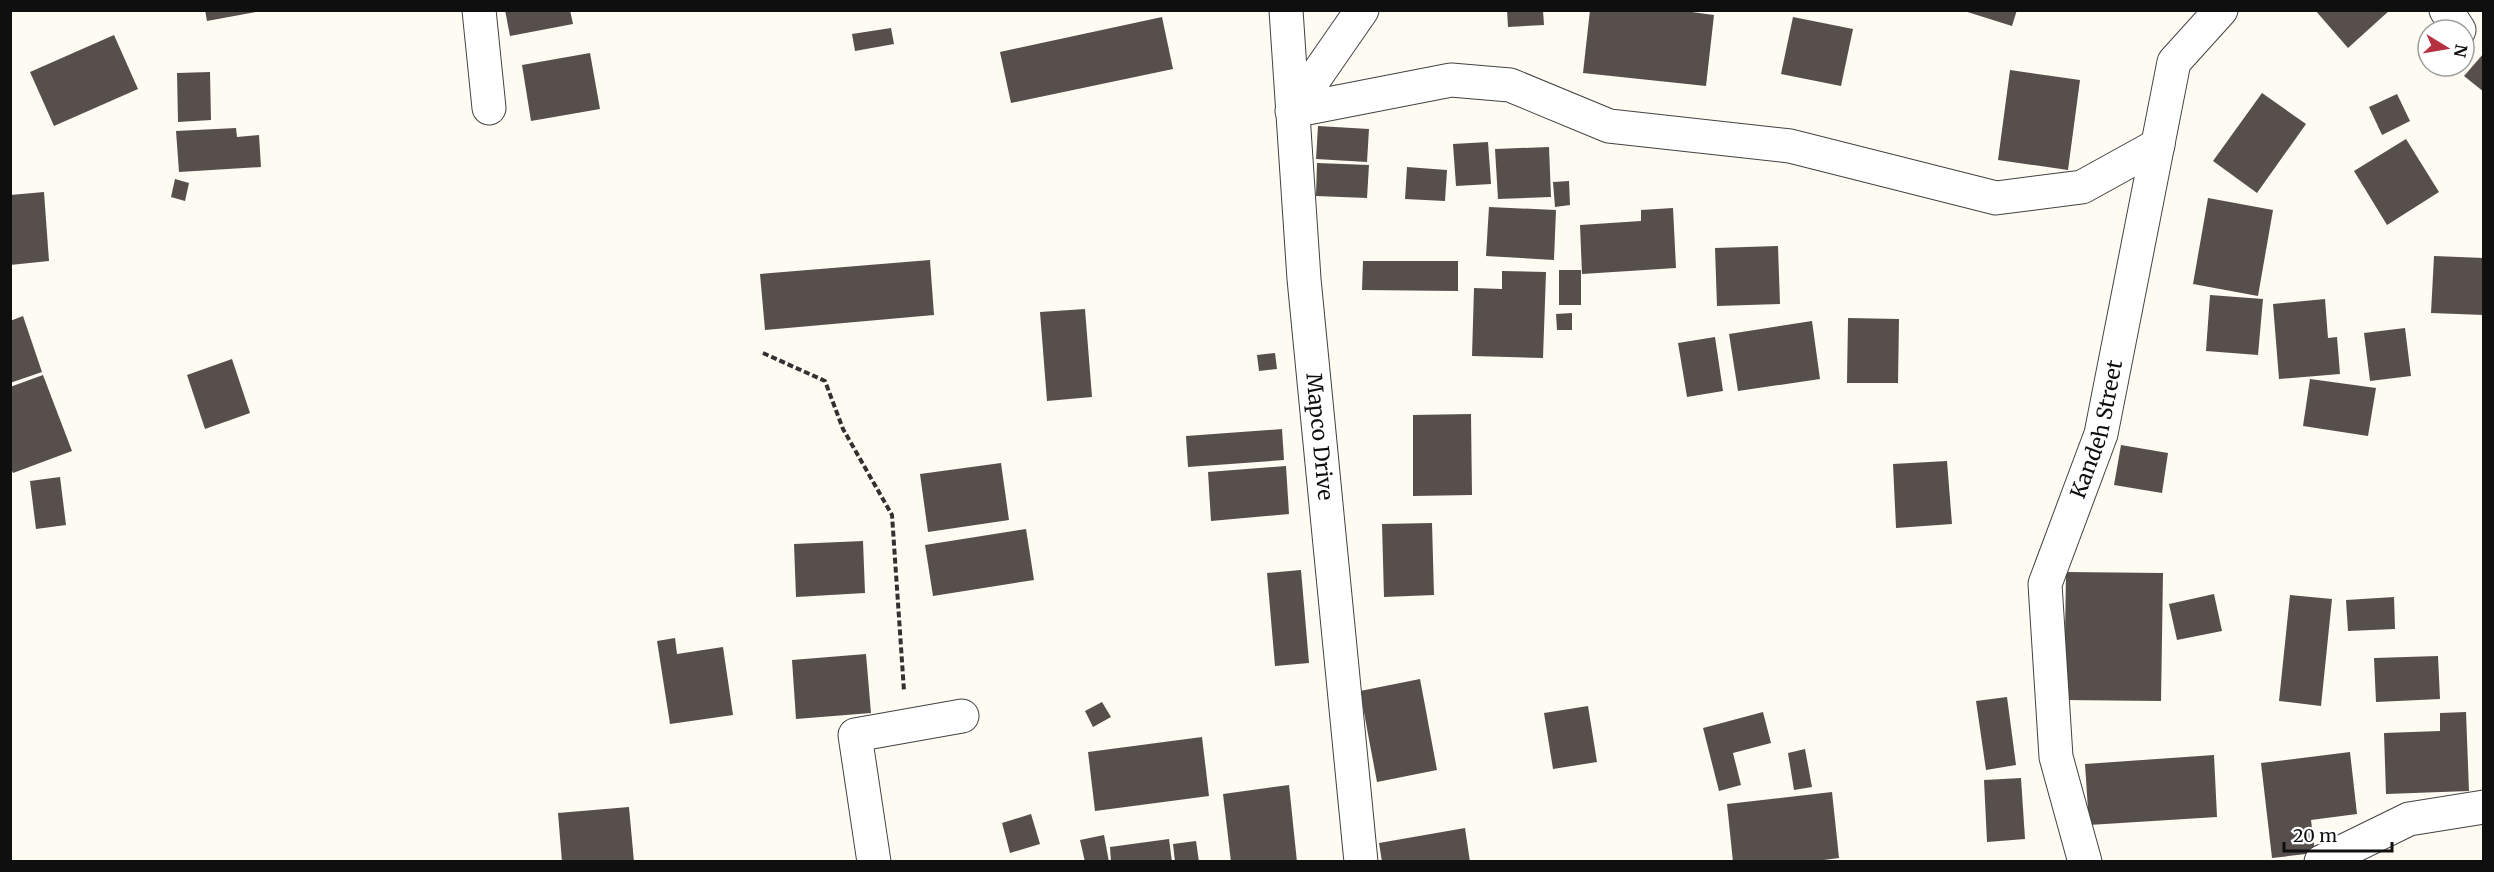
<svg xmlns="http://www.w3.org/2000/svg" width="2494" height="872" viewBox="0 0 2494 872" font-family="Merriweather,serif">
	<style>
		.building { fill: #574f4c }
		.lines { fill: none; stroke-linecap: round; stroke-linejoin: round }
		.minor-casing { stroke: #424242; stroke-width: 35 }
		.path { stroke: #313131; stroke-width: 4; stroke-dasharray: 6 3; stroke-linecap: butt }
		.minor { stroke: #fff; stroke-width: 33 }
		.labels { text-anchor: middle; stroke-width: 6; stroke-linejoin: round; paint-order: stroke }
		.street-label { font-size: 21px; fill: #0f0f0f; stroke: #fff }
	</style>
	<rect width="100%" height="100%" fill="#fefbf2"/>
	<g class="building">
		<polygon points="205,10 256,10 256,12 207,21"/>
		<polygon points="505,10 570,10 573,24 510,36"/>
		<polygon points="1507,10 1543,10 1544,25 1508,27"/>
		<polygon points="1590,10 1677,10 1714,15 1706,86 1583,73"/>
		<polygon points="1961,10 2017,10 2012,26"/>
		<polygon points="2315,10 2390,10 2348,48"/>
		<polygon points="1162,17 1173,69 1011,103 1000,52"/>
		<polygon points="1793,17 1853,29 1841,86 1781,74"/>
		<polygon points="891,28 894,44 855,51 852,34"/>
		<polygon points="114,35 138,89 54,126 30,72"/>
		<polygon points="590,53 600,109 531,121 522,65"/>
		<polygon points="2484,53 2484,92 2464,76"/>
		<polygon points="2010,70 2080,80 2068,170 1998,160"/>
		<polygon points="210,72 211,120 178,122 177,73"/>
		<polygon points="2262,93 2306,124 2257,193 2213,161"/>
		<polygon points="2397,94 2410,121 2382,135 2369,107"/>
		<polygon points="1318,126 1369,129 1367,162 1316,159"/>
		<polygon points="236,128 237,137 259,135 261,167 179,172 176,131"/>
		<polygon points="2406,139 2439,192 2387,225 2354,171"/>
		<polygon points="1488,142 1491,184 1456,186 1453,144"/>
		<polygon points="1549,147 1551,197 1498,199 1495,149"/>
		<polygon points="1317,163 1369,165 1367,198 1316,196"/>
		<polygon points="1407,167 1447,170 1445,201 1405,199"/>
		<polygon points="175,179 189,183 185,201 171,197"/>
		<polygon points="1569,181 1570,205 1555,207 1553,182"/>
		<polygon points="44,192 49,261 10,265 10,195"/>
		<polygon points="2208,198 2273,210 2258,296 2193,284"/>
		<polygon points="1489,207 1556,210 1554,260 1486,256"/>
		<polygon points="1673,208 1676,268 1582,274 1580,225 1641,221 1641,210"/>
		<polygon points="1778,246 1780,304 1717,306 1715,248"/>
		<polygon points="2434,256 2484,258 2484,315 2431,313"/>
		<polygon points="930,260 934,315 765,330 760,274"/>
		<polygon points="1363,261 1458,261 1458,291 1362,290"/>
		<rect x="1559" y="270" width="22" height="35"/>
		<polygon points="1502,271 1546,272 1543,358 1472,356 1474,288 1502,289"/>
		<polygon points="2210,295 2263,299 2258,355 2206,351"/>
		<polygon points="2325,299 2328,338 2337,337 2340,374 2279,379 2273,304"/>
		<polygon points="1085,309 1092,397 1047,401 1040,312"/>
		<polygon points="1572,313 1572,330 1557,330 1556,314"/>
		<polygon points="23,316 42,372 10,383 10,321"/>
		<polygon points="1848,318 1899,319 1898,383 1847,383"/>
		<polygon points="1812,321 1820,379 1738,391 1729,334"/>
		<polygon points="2405,328 2411,376 2370,381 2364,333"/>
		<polygon points="1715,337 1723,391 1687,397 1678,343"/>
		<polygon points="1275,353 1277,369 1259,371 1257,355"/>
		<polygon points="232,359 250,413 205,429 187,375"/>
		<polygon points="43,375 72,451 13,473 10,466 10,387"/>
		<polygon points="2310,379 2376,388 2368,436 2303,426"/>
		<polygon points="1471,414 1472,495 1413,496 1413,415"/>
		<polygon points="1282,429 1284,460 1188,467 1186,436"/>
		<polygon points="2121,445 2168,453 2162,493 2114,485"/>
		<polygon points="1947,461 1952,524 1896,528 1893,464"/>
		<polygon points="1001,463 1009,520 928,532 920,474"/>
		<polygon points="1286,466 1289,514 1211,521 1208,472"/>
		<polygon points="60,477 66,525 36,529 30,481"/>
		<polygon points="1432,523 1434,595 1384,597 1382,524"/>
		<polygon points="1026,529 1034,580 933,596 925,545"/>
		<polygon points="863,541 865,593 796,597 794,544"/>
		<polygon points="1301,570 1309,663 1275,666 1267,573"/>
		<polygon points="2066,572 2163,573 2161,701 2064,700"/>
		<polygon points="2214,594 2222,631 2177,640 2169,604"/>
		<polygon points="2290,595 2332,599 2321,706 2279,701"/>
		<polygon points="2394,597 2395,629 2348,631 2346,600"/>
		<polygon points="675,638 677,654 723,647 733,715 670,724 657,641"/>
		<polygon points="866,654 871,713 796,719 792,660"/>
		<polygon points="2438,656 2440,699 2376,702 2374,658"/>
		<polygon points="1420,679 1437,770 1377,782 1360,691"/>
		<polygon points="2007,697 2016,765 1986,770 1976,701"/>
		<polygon points="1102,702 1111,717 1093,727 1085,711"/>
		<polygon points="1588,706 1597,762 1553,769 1544,713"/>
		<polygon points="1763,712 1771,743 1733,753 1741,785 1719,791 1703,728"/>
		<polygon points="2466,712 2469,791 2386,794 2384,733 2440,731 2440,713"/>
		<polygon points="1202,737 1209,796 1095,811 1088,752"/>
		<polygon points="1805,749 1812,787 1794,790 1788,753"/>
		<polygon points="2350,752 2357,814 2311,820 2315,853 2272,858 2261,763"/>
		<polygon points="2214,755 2217,817 2089,825 2085,764"/>
		<polygon points="2021,778 2025,839 1987,842 1984,780"/>
		<polygon points="1289,785 1297,862 1231,862 1223,794"/>
		<polygon points="1832,792 1839,858 1809,862 1733,862 1727,804"/>
		<polygon points="629,807 634,862 562,862 558,813"/>
		<polygon points="1031,814 1040,844 1010,853 1002,823"/>
		<polygon points="1465,828 1470,862 1382,862 1379,843"/>
		<polygon points="1104,835 1109,862 1085,862 1080,840"/>
		<polygon points="1169,839 1172,862 1111,862 1110,847"/>
		<polygon points="1196,841 1199,862 1175,862 1173,844"/>
	</g>
	<g class="lines">
		<defs>
			<g id="minor">
				<polyline points="479,10 489,108"/>
				<path id="s1" d="M 1286,10 L 1304,279 L 1361,862"/>
				<polyline points="1362,10 1292,111 1451,80 1510,85 1609,126 1790,146 1996,198 2082,187 2158,145"/>
				<polyline points="2446,10 2459,30"/>
				<polyline points="874,862 855,735 962,716"/>
				<path id="s2" d="M 2085,862 L 2056,757 L 2045,584 L 2101,434 L 2174,62 L 2221,10"/>
				<polyline points="2321,862 2409,819 2484,807"/>
			</g>
		</defs>
		<use href="#minor" class="minor-casing"/>
		<polyline class="path" points="763,353 825,381 843,429 892,515 904,691"/>
		<use href="#minor" class="minor"/>
	</g>
	<g class="labels">
		<g class="street-label">
			<text dy="7" stroke="none"><textPath href="#s2" startOffset="446">Kandeh Street</textPath></text>
			<text dy="7" stroke="none"><textPath href="#s1" startOffset="428">Mapco Drive</textPath></text>
		</g>
	</g>
	<rect width="2494" height="872" fill="none" stroke="#0f0f0f" stroke-width="24"/>
	<g transform="translate(2446 48) rotate(101)"><circle r="28" fill="#ffffff" stroke="#9f9f9f" stroke-width="1.5"/>
	<path d="M0-4.5L10 22L0 15L-10 22Z" fill="#b53141"/>
	<text y="-9" font-size="16" font-weight="bold" text-anchor="middle" fill="#0f0f0f">N</text>
	</g>
	<path d="M2284 842v9h108v-9" fill="none" stroke="#0f0f0f" stroke-width="3"/>
	<text x="2293" y="842" font-size="18" fill="#0f0f0f" stroke="#ffffff" stroke-width="4.5" paint-order="stroke">20 m</text>
</svg>
